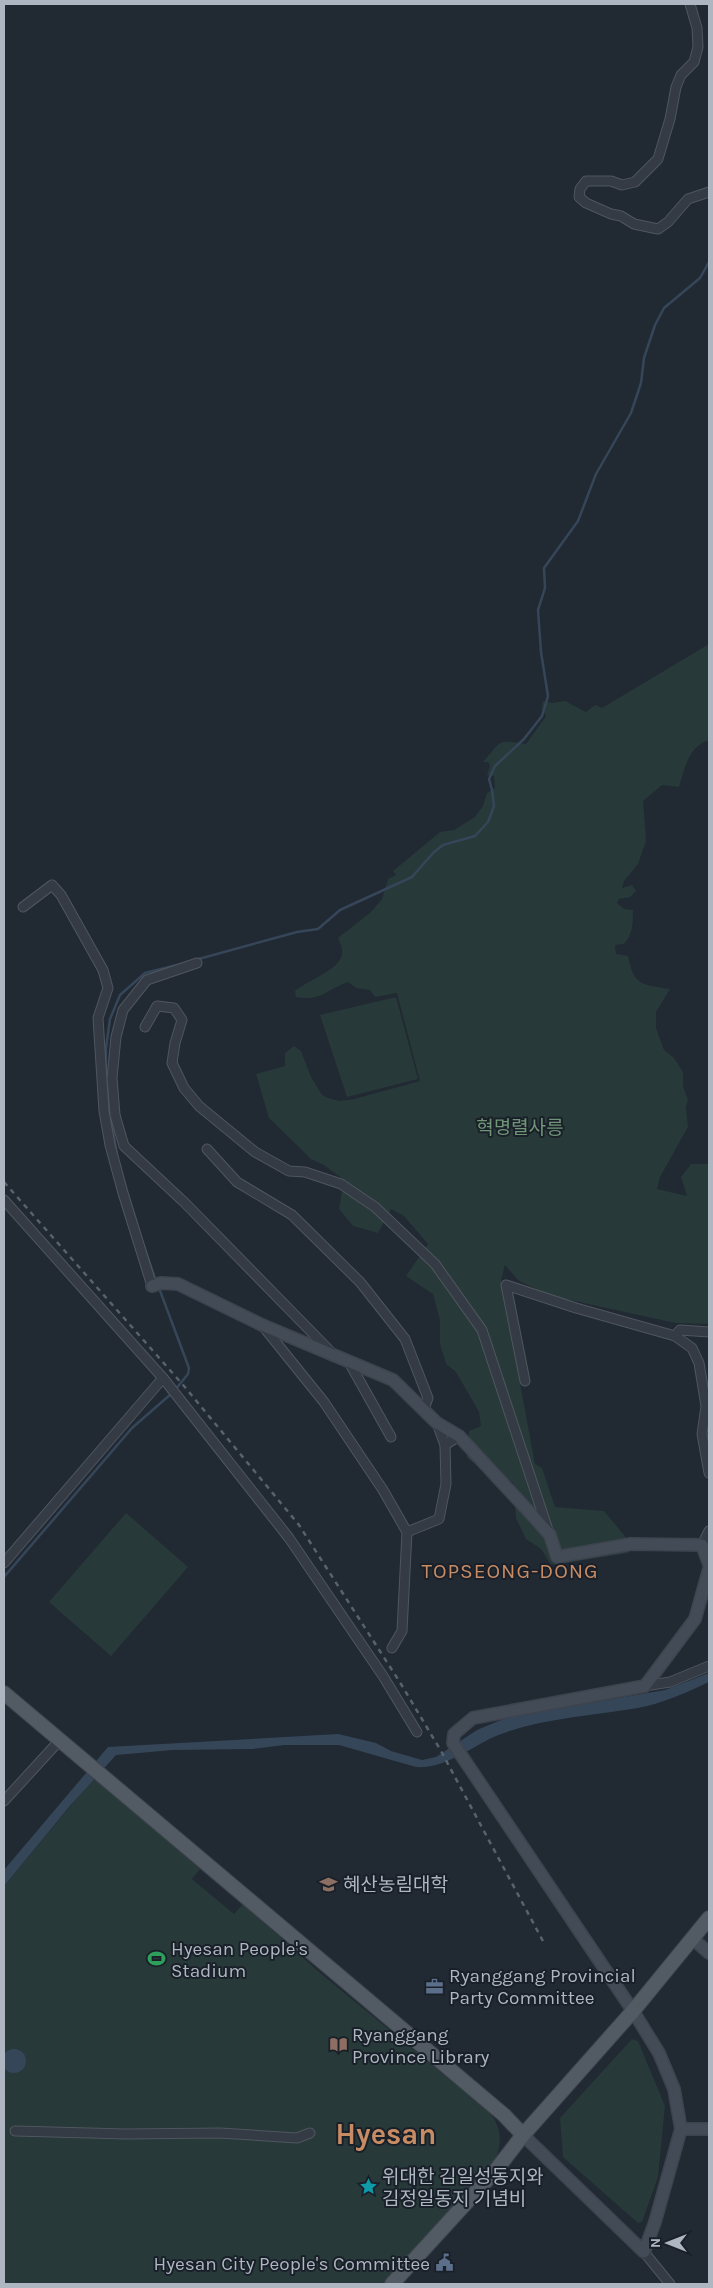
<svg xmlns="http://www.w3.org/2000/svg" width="713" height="2288" viewBox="0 0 713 2288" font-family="Karla,'Noto Sans KR',sans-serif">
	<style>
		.green { fill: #273939 }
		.water { fill: #364659 }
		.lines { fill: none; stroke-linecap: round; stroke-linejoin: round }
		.stream { stroke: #364659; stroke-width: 2.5 }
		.street-casing { stroke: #4f565f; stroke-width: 11 }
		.secondary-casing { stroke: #3e444e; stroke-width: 14 }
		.primary-casing { stroke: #3e444e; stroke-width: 16 }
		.street { stroke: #343b44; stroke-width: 9 }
		.secondary { stroke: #434b57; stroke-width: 11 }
		.primary { stroke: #525a64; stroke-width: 14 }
		.rail { stroke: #58626d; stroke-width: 2.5; stroke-dasharray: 5 5; stroke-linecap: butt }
		.labels { text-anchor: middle; stroke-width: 4; stroke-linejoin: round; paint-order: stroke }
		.park-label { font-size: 19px; fill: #709577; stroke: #1a2029 }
		.poi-label { font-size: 19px; fill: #aeb6c1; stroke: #1a2029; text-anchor: start }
		.quarter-label { font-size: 21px; letter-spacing: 1px; fill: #c78c64; stroke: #1a2029 }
		.town-label { font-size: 29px; font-weight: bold; fill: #c78c64; stroke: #1a2029 }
	</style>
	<rect width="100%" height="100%" fill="#212933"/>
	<g class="green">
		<path d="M 709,644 L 709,740 C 688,747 685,768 679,787 L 662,785 L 643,801 L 646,841 L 638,864 L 624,881 L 622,888 L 632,885 L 636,891 L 630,897 L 619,899 L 617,903 L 624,909 L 633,910 C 633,923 633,934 624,944 L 615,945 L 616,954 L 628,956 C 634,986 641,984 670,989 L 656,1012 L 656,1028 L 664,1050 L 674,1058 L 683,1072 L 683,1086 L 688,1100 L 686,1107 L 688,1127 L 660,1177 L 657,1189 L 687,1196 L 681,1177 L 691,1164 L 709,1164 L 709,1324 L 675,1323 L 552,1296 L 519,1281 L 505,1265 L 501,1281 L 535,1464 L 542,1468 L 555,1507 L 604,1511 L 625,1536 L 629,1553 L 551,1565 L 541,1549 L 526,1539 L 516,1518 L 513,1483 L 479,1467 L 467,1458 L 469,1431 L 481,1426 L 479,1412 L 456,1372 L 446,1364 L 440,1344 L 440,1320 L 433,1294 L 406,1276 L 428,1244 L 404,1216 L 391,1209 L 378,1233 L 353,1226 L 339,1209 L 344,1180 L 324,1165 L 311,1159 L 269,1118 L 256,1074 L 285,1066 L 285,1053 L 294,1046 L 301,1051 L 311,1077 L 322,1095 L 331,1099 L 340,1101 L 354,1099 L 420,1081 L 397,993 L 375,997 L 370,990 L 356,988 L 348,982 C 326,990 320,1002 296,997 L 295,991 C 306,981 340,970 342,954 C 343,949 340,943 338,938 L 371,912 L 382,899 L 388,879 L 396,875 L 393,871 L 440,832 L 454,830 L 475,817 L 483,806 L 487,793 L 495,788 L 494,776 L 487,775 L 490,766 L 488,762 L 483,762 C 502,741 495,739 526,744 L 546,716 L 542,708 L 543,701 L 552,703 L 565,701 L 586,712 L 595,705 L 602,708 Z"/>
		<polygon points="396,997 418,1079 347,1097 320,1015"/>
		<polygon points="126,1513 188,1567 111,1656 49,1602"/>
		<path d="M 94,1778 L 200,1869 L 192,1879 L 234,1914 L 243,1904 L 319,1972 L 488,2111 C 502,2126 503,2144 494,2162 L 384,2284 L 4,2284 L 4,1886 Z"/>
		<polygon points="632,2039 638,2041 665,2106 658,2177 642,2222 638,2223 563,2157 560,2118"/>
	</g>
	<g class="water">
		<path d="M 709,1673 L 709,1682 C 686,1693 663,1703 638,1708 C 591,1716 541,1718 496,1736 C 471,1747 445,1769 416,1767 L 339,1745 L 285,1745 L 252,1749 L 173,1750 L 116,1755 L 70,1806 L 4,1886 L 4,1870 L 108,1747 L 338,1734 L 376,1743 L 391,1751 L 422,1760 L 436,1757 L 477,1730 L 508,1717 L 665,1690 Z"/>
		<circle cx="14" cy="2061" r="12"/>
	</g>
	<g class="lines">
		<g class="stream">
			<polyline points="195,960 297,932 318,929 340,910 412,877 434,852 443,845 475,836 488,822 494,806 492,790 489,779 495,766 524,739 542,716 548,696 541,652 538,610 545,588 544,568 578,521 596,474 631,413 641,383 644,358 655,325 664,308 700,278 709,262"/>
			<polyline points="106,1075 106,1048 110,1019 120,995 145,973 185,963"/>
			<polyline points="108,1103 117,1154"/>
			<polyline points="143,1244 156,1281"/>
			<polyline points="159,1288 189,1368 188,1374 175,1390"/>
			<polyline points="4,1577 132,1428 171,1394"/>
		</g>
		<defs>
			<g id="street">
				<polyline points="690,4 697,28 698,47 694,62 681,75 676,87 670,119 658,159 635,182 622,185 611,181 586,181 580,189 579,197 586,203 611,214 621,216 634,224 658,229 668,222 688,199 709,192"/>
				<polyline points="23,907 52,885 61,895 103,970 108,988 98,1018 104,1111 110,1145 123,1193 152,1286"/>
				<polyline points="197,963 147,980 123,1010 116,1037 112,1078 115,1115 124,1146 185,1203 333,1354"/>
				<polyline points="145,1027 157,1006 174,1008 182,1020 175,1043 172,1063 184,1088 199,1106 255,1152 289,1171 305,1172 341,1184 375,1207 435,1264 482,1330 549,1533"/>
				<polyline points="207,1149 237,1182 292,1215 360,1282 405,1339 428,1398 424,1409"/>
				<polyline points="4,1200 163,1378 4,1563"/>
				<polyline points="262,1325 324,1402 383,1490 407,1532 402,1631 392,1648"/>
				<polyline points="675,1336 680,1330 709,1332"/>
				<polyline points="349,1362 391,1437"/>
				<polyline points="163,1378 289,1538 383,1676 417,1732"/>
				<polyline points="525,1381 506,1285 576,1308 675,1336 692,1348 699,1363 706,1406 702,1434 709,1473"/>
				<polyline points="437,1423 445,1445 459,1436"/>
				<polyline points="407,1532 439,1519 446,1484 445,1445"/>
				<polyline points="702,1545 709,1531"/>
				<polyline points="645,1686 670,1682 709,1666"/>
				<polyline points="4,1801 59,1741"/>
				<polyline points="15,2131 126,2134 220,2133 297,2138 310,2133"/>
				<polyline points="644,2252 670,2284"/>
			</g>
			<g id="secondary">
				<polyline points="152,1286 161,1283 178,1284 262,1325 393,1380 437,1423 459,1436 533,1516 550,1535 557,1557 631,1544 702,1545 709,1564"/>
				<polyline points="692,1938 709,1953"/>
				<polyline points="681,2129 709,2129"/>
				<polyline points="523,2135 644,2252 655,2222 681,2129 674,2089 659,2053 633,2011 453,1743 454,1734 473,1718 645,1686 695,1619 709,1569"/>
			</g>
			<g id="primary">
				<polyline points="4,1693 504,2115 523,2135"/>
				<polyline points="392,2284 496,2170 523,2135 633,2011 709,1918"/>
			</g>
		</defs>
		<use href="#street" class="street-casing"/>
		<use href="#secondary" class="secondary-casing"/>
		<use href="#primary" class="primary-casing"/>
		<use href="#street" class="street"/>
		<use href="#secondary" class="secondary"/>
		<use href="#primary" class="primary"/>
		<polyline class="rail" points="4,1182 184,1386 299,1525 401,1684 441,1751 544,1943"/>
	</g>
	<defs>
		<symbol id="university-bare" viewBox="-9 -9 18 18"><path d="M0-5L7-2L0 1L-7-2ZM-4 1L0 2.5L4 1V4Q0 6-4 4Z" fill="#8d6e63" stroke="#1a2029" stroke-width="2.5" paint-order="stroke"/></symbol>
		<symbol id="stadium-bare" viewBox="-9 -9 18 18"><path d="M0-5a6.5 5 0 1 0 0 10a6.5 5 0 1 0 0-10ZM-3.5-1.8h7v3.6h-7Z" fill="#2e9e5b" stroke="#1a2029" stroke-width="2.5" paint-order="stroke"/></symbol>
		<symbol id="office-bare" viewBox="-9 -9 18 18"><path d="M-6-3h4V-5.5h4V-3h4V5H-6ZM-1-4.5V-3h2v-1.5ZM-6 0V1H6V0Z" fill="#5c6f8a" stroke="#1a2029" stroke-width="2.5" paint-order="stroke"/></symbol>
		<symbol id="library-bare" viewBox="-9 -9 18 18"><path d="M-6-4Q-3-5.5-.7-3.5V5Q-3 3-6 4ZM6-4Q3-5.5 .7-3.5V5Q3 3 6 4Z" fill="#8d6e63" stroke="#1a2029" stroke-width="2.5" paint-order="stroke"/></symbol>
		<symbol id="sight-bare" viewBox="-9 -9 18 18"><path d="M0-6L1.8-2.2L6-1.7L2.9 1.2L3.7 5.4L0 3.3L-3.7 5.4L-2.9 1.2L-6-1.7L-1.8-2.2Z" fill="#0f9aa8" stroke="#1a2029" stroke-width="2.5" paint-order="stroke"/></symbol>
		<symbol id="civic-bare" viewBox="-9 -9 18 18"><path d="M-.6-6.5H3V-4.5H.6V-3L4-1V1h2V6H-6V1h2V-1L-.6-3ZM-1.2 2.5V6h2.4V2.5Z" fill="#5c6f8a" stroke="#1a2029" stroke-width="2.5" paint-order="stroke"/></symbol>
	</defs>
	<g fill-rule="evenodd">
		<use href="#university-bare" x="316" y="1872" width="25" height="25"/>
		<use href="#stadium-bare" x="144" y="1946" width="25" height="25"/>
		<use href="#office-bare" x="422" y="1974" width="25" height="25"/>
		<use href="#library-bare" x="326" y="2032" width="25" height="25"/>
		<use href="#sight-bare" x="356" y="2174" width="25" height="25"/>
		<use href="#civic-bare" x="432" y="2250" width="25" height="25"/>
	</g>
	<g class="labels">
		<g class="park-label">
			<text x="520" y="1134">혁명렬사릉</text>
		</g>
		<g class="poi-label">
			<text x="343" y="1891">혜산농림대학</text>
			<text x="171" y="1955">Hyesan People's<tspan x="171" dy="22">Stadium</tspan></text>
			<text x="449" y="1982">Ryanggang Provincial<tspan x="449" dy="22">Party Committee</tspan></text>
			<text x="352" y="2041">Ryanggang<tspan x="352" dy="22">Province Library</tspan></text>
			<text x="382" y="2183">위대한 김일성동지와<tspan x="382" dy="22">김정일동지 기념비</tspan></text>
			<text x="430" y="2270" text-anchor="end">Hyesan City People's Committee</text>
		</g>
		<g class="quarter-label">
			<text x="510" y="1578">TOPSEONG-DONG</text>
		</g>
		<g class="town-label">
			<text x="386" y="2144">Hyesan</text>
		</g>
	</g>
	<rect width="713" height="2288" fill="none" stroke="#aeb6c1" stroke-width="10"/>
	<g transform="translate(668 2243) rotate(270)" stroke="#1a2029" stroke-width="4" paint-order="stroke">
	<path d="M0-4L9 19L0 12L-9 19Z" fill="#aeb6c1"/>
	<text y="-8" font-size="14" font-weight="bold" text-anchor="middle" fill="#aeb6c1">N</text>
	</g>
</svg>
